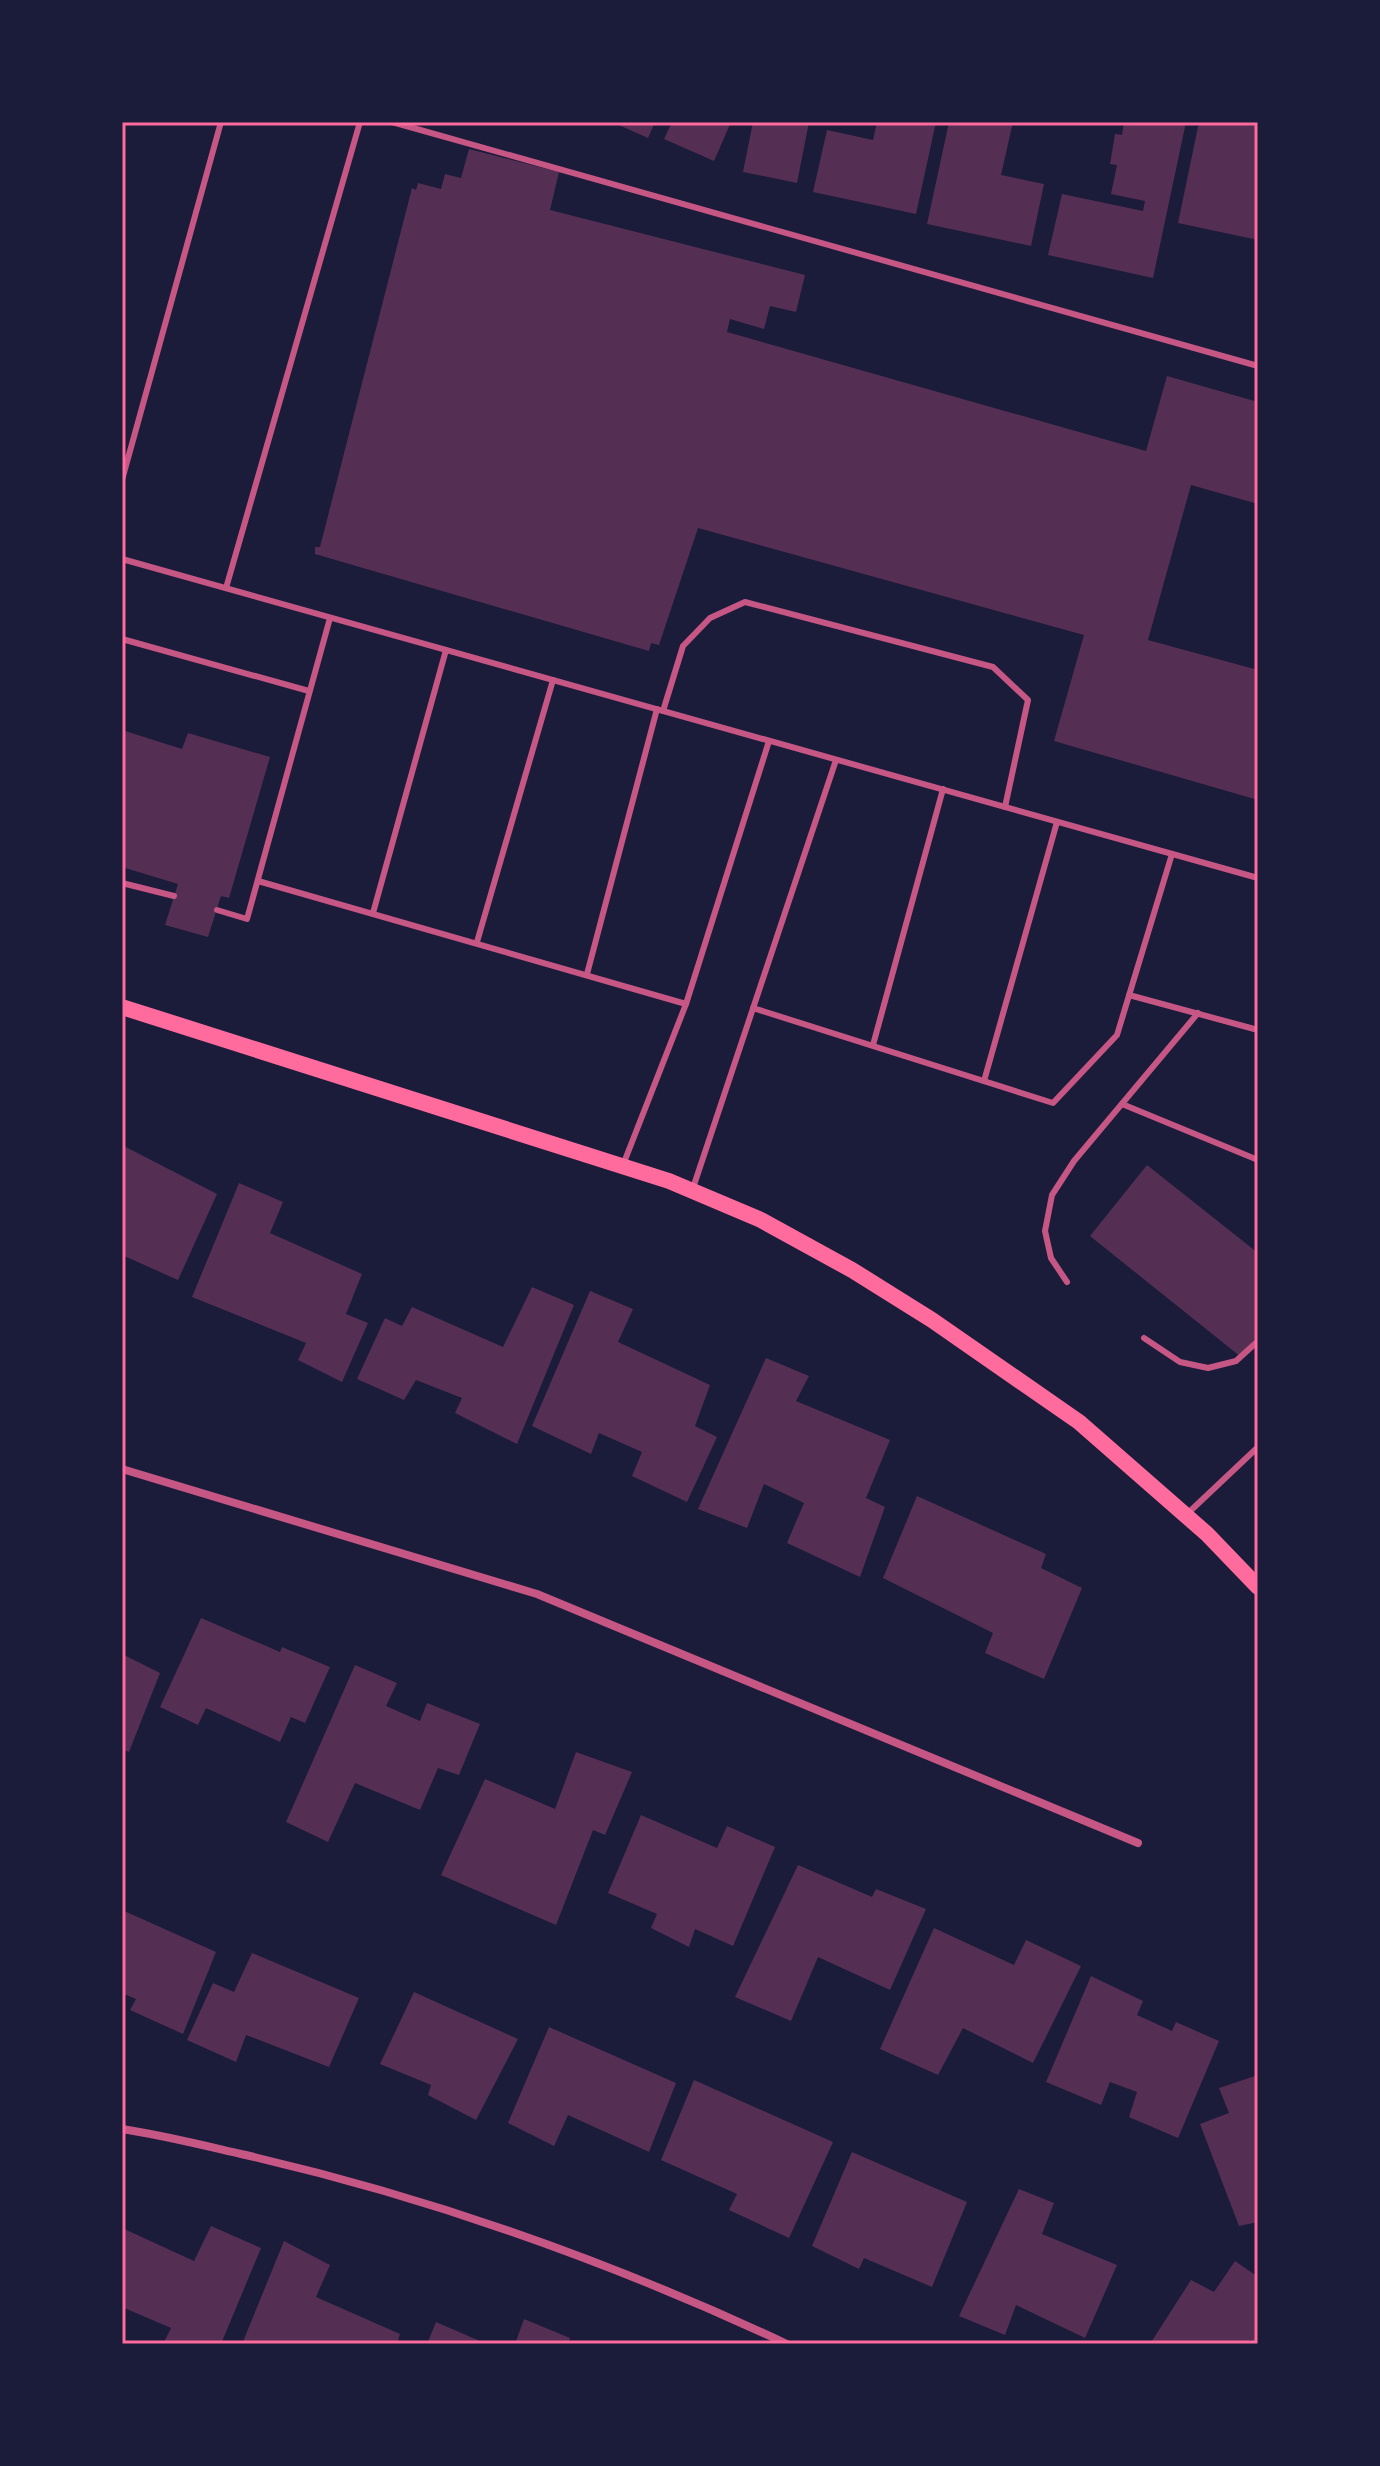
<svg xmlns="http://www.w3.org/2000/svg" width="1380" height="2466" viewBox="0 0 1380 2466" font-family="Literata,serif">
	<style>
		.building { fill: #542f53 }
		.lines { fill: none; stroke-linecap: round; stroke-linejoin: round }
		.service { stroke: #c65784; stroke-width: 6 }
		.minor { stroke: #c65784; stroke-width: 8 }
		.secondary { stroke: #ff6b9d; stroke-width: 16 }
		.neatline { fill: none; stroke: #ff6b9d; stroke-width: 3 }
	</style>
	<rect width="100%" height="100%" fill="#1b1b3a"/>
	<g class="building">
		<polygon points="612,122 655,122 648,138"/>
		<polygon points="672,122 731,122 714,161 664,139"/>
		<polygon points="753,122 809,122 797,183 743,172"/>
		<polygon points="877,122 936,122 916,214 813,192 827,130 873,140"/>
		<polygon points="949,122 1013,122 1001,175 1044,184 1031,246 927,224"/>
		<polygon points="1124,122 1186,122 1153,278 1048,255 1062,194 1143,211 1145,201 1111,194 1117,165 1110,164 1115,134 1122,135"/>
		<polygon points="1199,122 1258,122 1258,240 1178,223"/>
		<polygon points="469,149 559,172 550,210 805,275 796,312 770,306 764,329 730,319 727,332 1146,451 1167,376 1258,402 1258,504 1191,485 1148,640 1258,670 1258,800 1054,741 1084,635 698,528 659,645 651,643 649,651 315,554 315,547 320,547 412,188 416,190 418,183 441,189 445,174 461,178"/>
		<polygon points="122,730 182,749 188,733 270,757 229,898 221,896 208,937 165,925 178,884 122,867"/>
		<polygon points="122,1145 217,1194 178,1280 122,1255"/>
		<polygon points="1147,1165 1258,1253 1258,1335 1241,1357 1090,1236"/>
		<polygon points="239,1183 283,1202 270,1233 362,1274 346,1314 368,1323 342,1382 298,1360 306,1343 192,1297"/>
		<polygon points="532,1287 574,1305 517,1444 455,1413 462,1398 416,1380 404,1400 357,1379 385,1318 402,1326 412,1307 503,1347"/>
		<polygon points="590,1291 633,1309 618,1342 710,1385 695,1426 717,1437 687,1502 632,1476 642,1452 599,1433 591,1454 532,1426"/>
		<polygon points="766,1358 809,1376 796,1401 890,1440 866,1498 885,1507 860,1577 787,1543 804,1503 764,1484 747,1528 698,1509"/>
		<polygon points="917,1496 1046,1554 1041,1568 1082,1588 1044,1679 985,1653 993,1633 883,1578"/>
		<polygon points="201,1618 280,1652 282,1647 330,1667 305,1723 291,1717 280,1742 206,1708 198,1725 160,1707"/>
		<polygon points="122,1654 160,1673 129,1752 122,1749"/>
		<polygon points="355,1665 397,1683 386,1706 420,1721 427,1703 480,1724 459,1775 438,1768 420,1810 355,1783 328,1842 286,1822"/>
		<polygon points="576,1752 632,1772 605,1835 593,1830 556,1925 441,1875 485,1779 555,1809"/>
		<polygon points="641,1815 717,1848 727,1826 775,1847 733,1946 695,1929 689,1947 651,1928 657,1914 608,1893"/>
		<polygon points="798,1865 872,1897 876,1889 926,1909 890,1990 818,1957 791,2021 735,1997"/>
		<polygon points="122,1910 216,1952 183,2034 130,2010 136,1999 122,1993"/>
		<polygon points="934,1928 1014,1965 1026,1940 1081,1966 1033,2063 963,2028 938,2075 880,2049"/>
		<polygon points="252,1953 359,1998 329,2067 246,2035 236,2062 187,2040 213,1983 234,1992"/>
		<polygon points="1091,1976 1143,2001 1137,2015 1172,2031 1176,2022 1219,2041 1178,2138 1129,2117 1137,2092 1110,2082 1101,2105 1046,2082"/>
		<polygon points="414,1992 518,2039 476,2120 428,2095 431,2085 380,2064"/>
		<polygon points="549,2027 676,2083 649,2152 568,2115 554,2146 508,2123"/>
		<polygon points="1258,2075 1258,2222 1239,2226 1200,2124 1229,2113 1219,2088"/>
		<polygon points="694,2080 833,2142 789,2238 729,2210 737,2194 661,2160"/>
		<polygon points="852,2152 967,2202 932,2287 864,2258 859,2269 812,2246"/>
		<polygon points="1019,2189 1054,2203 1042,2234 1117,2265 1085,2338 1016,2305 1005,2335 959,2316"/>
		<polygon points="211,2226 261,2248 221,2344 163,2344 171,2328 122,2307 122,2228 194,2261"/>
		<polygon points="284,2241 330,2265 316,2297 400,2334 397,2344 242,2344"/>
		<polygon points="1235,2261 1258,2277 1258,2344 1250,2340 1247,2344 1150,2344 1191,2280 1214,2292"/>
		<polygon points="524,2319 570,2338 568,2344 515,2344"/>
		<polygon points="436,2322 487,2344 427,2344"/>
	</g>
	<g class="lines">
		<g class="service">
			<polyline points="392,122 1258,366"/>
			<polyline points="122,480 221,122"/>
			<polyline points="122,559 1258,878"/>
			<polyline points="226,588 360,122"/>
			<polyline points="122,639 309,691"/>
			<polyline points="663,711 683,646 710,618 745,602 993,667 1028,700 1005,807"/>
			<polyline points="258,881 686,1004"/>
			<polyline points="122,883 174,896"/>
			<polyline points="217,910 247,919 330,618"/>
			<polyline points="373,913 446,650"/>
			<polyline points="477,942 553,680"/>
			<polyline points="587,974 657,709"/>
			<polyline points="1129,995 1258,1030"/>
			<polyline points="753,1008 1053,1103 1117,1035 1172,854"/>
			<polyline points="873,1045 943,789"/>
			<polyline points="984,1081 1057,822"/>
			<polyline points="1122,1104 1258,1160"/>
			<polyline points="623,1165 686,1004 769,741"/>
			<polyline points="692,1191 836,760"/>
			<polyline points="1067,1282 1051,1258 1045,1231 1052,1195 1074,1161 1198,1013"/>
			<polyline points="1144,1338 1180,1362 1208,1368 1236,1361 1258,1341"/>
			<polyline points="1186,1515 1258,1447"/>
		</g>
		<g class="minor">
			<polyline points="122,1469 537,1594 1138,1843"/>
			<path d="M 122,2129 C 162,2135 202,2145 241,2154 C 430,2197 612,2262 787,2344"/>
		</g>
		<polyline class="secondary" points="122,1007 669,1181 761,1220 852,1270 932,1320 1079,1422 1207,1534 1258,1587"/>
	</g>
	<rect width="1380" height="2466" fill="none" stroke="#1b1b3a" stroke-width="248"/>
	<rect x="124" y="124" width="1132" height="2218" class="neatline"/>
</svg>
